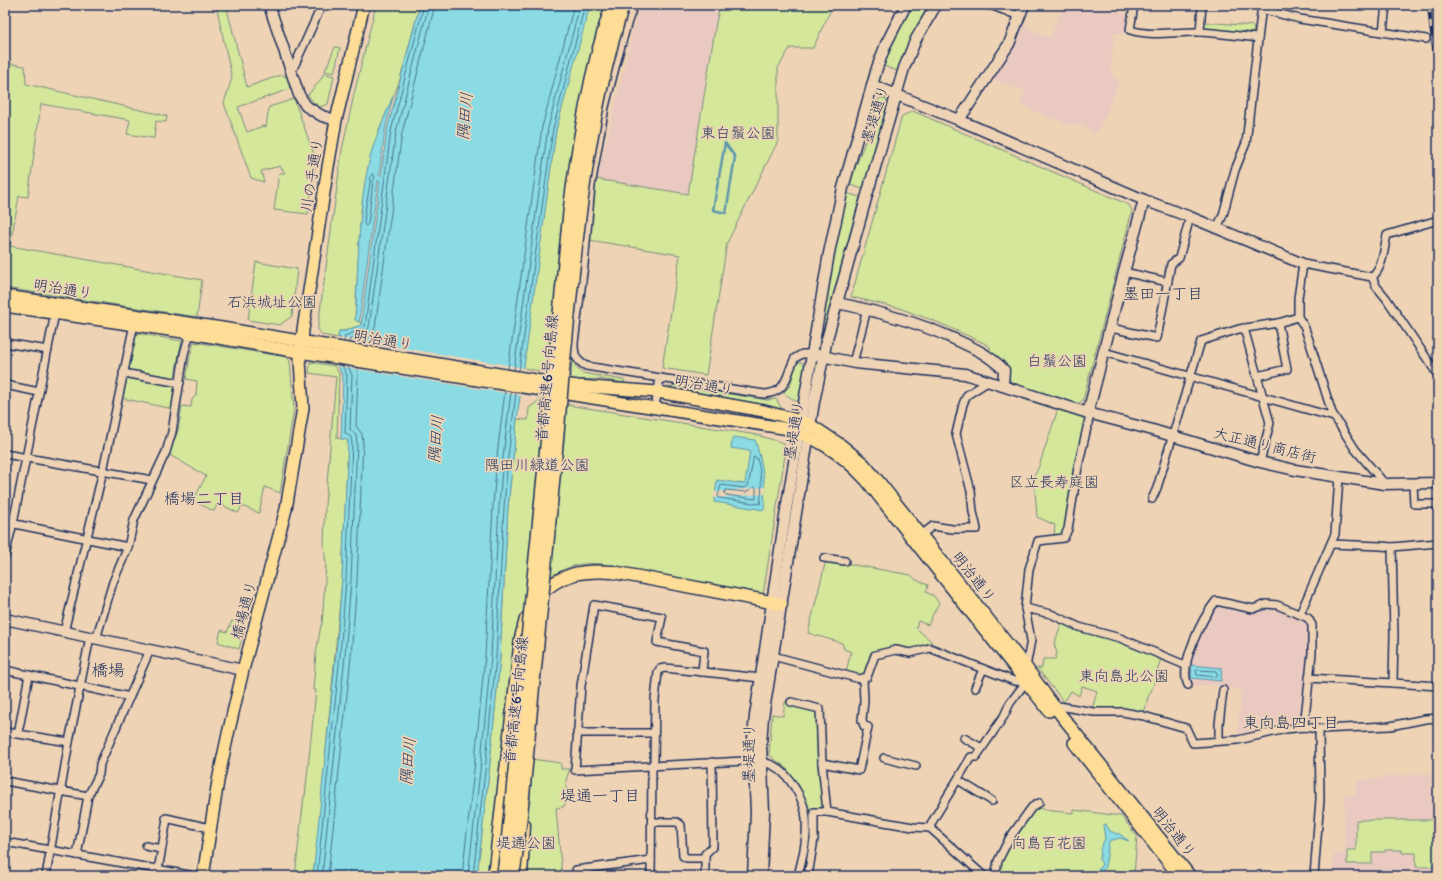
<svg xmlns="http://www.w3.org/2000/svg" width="1443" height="881" viewBox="0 0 1443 881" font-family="Itim,'Klee One',sans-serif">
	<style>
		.built { fill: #eacac0 }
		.green { fill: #d4e79b; stroke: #788b7c }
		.water { fill: #8adbe3; stroke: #5e96ae }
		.pier { fill: #eed3b5 }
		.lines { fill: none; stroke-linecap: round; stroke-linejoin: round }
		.shore { stroke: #477493; stroke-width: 1 }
		.stream { stroke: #5e96ae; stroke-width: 2.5 }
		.street-tunnel { stroke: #c4b2a4; stroke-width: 7; stroke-dasharray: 7 3.5; stroke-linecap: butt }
		.street-casing { stroke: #1b2f5e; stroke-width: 10 }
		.secondary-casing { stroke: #1b2f5e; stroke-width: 13 }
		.primary-casing { stroke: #1b2f5e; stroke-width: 14 }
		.highway-casing { stroke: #1b2f5e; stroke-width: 15 }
		.street { stroke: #eed3b5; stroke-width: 7 }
		.secondary { stroke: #eed3b5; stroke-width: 10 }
		.primary { stroke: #fede96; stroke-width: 11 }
		.highway { stroke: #fede96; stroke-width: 12 }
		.rail-casing { stroke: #1b2f5e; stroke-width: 4 }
		.rail { stroke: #eed3b5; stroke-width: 2.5; stroke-dasharray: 8; stroke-linecap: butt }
		.highway-bridge-casing { stroke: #1b2f5e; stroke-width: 15; stroke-linecap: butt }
		.highway-bridge { stroke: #fede96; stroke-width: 12 }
		.labels { text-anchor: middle; stroke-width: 3.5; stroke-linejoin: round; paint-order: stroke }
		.street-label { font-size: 15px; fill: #1b2f5e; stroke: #eed3b5 }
		.park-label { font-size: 15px; fill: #2e4164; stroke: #eed3b5 }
		.water-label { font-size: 16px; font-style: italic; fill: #26406b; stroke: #eed3b5 }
		.neighbourhood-label { font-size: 16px; fill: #1b2f5e; stroke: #eed3b5 }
		.quarter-label { font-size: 17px; fill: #1b2f5e; stroke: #eed3b5 }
	</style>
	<rect width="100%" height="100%" fill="#eed3b5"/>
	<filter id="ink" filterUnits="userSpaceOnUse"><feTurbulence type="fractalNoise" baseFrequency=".025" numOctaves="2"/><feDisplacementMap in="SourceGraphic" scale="8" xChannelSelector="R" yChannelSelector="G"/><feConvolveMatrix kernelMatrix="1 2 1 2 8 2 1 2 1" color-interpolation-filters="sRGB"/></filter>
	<g filter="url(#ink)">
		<g class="built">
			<polygon points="642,5 720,5 716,23 688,194 596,179 611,123 635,20"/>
			<polygon points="1064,5 1099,5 1129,15 1126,33 1114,33 1111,71 1119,84 1097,134 1083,126 1067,125 1020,105 1025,91 993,79 1016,39 1021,25 1050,38"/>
			<polygon points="1216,605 1235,607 1243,611 1280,609 1302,618 1309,625 1311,631 1304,717 1295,725 1282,726 1238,734 1238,719 1241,702 1240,690 1216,685 1190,687 1188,665 1205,622"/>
			<polygon points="1431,774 1432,791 1438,792 1438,876 1332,876 1334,855 1345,852 1344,796 1356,795 1356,781 1392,776"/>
		</g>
		<g class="green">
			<polygon points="216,5 226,5 247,87 281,75 287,77 290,89 238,107 247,132 263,126 266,127 269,107 294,99 316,160 308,214 274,210 279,173 285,173 280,166 261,171 264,182 251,178 224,103 232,78"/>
			<path d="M 376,5 L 420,5 L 399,83 L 378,132 L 368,168 L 361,211 L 355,319 L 361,323 L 361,326 C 352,326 348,332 339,331 L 338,338 L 322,335 L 318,329 L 318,326 L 342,150 L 354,94 Z"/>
			<polygon points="589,5 617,5 557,371 540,371 523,368 556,130"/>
			<polygon points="720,5 833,5 813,48 790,48 778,68 778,141 727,243 706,375 662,368 680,255 589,240 596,179 688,194 716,23"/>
			<polygon points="912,5 929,5 916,27 897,71 884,66 893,43"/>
			<polygon points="1204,22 1254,26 1253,33 1251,34 1206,29 1204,28"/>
			<polygon points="335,47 340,48 334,73 325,71"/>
			<polygon points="5,63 25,66 26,84 167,116 166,122 156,121 154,138 127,134 130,120 41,104 28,197 19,196 10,246 202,280 197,317 5,288"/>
			<polygon points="324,73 334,76 328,104 320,107 313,102 308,95 321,79"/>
			<polygon points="881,98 885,98 888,103 863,189 850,185 855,168 868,134 877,101"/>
			<polygon points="913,111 1129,205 1132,211 1083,400 1077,405 1012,383 1010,380 1008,372 987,350 991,348 984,343 937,322 899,308 851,297 902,116"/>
			<polygon points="846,193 860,197 824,328 821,327 838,226"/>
			<polygon points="256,262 297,269 292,316 280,325 248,320"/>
			<polygon points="136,333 182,341 179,353 175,378 174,379 131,371 129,367"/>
			<polygon points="194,342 287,357 290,361 294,409 280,493 265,487 259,513 242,506 238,513 218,503 214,511 193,501 206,476 168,454 178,431 182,406 191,407 192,400 196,395 197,381 186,379 190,356"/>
			<polygon points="574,360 576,368 582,373 624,380 625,383 600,379 571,380 572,361"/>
			<polygon points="310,362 335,366 339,374 337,438 348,439 348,443 342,580 317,845 313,876 295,876 304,796 305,796 316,690 313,690 316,653 321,625 322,625 326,564 324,546 325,506 336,377 309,373"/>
			<polygon points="800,362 803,363 805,366 798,402 783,393 790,386 796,364"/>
			<polygon points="126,375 177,386 173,409 121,398"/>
			<polygon points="673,385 767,400 776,399 782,409 673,389 672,387"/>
			<path d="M 541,399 L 568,403 L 568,405 L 757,435 L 783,443 L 786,449 L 763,595 L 601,564 C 582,562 567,566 550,577 L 508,800 L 530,802 L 531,759 L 561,763 L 561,769 L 570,769 L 566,780 L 567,801 L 563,807 L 556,808 L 562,876 L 477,876 L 489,772 L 500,657 L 508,507 L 517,419 L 528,420 L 529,408 Z"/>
			<polygon points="1058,409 1085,417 1066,531 1062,535 1054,536 1055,525 1037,517 1034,477 1039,466"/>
			<polygon points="826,560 911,575 916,580 928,585 926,592 932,595 933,595 939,603 934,612 928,625 918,621 916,628 932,642 910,649 894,645 886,649 871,652 865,672 859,676 846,672 851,652 844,649 842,643 808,633"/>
			<polygon points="232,621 245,626 239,649 218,642 221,630 227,632"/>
			<polygon points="1063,621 1082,631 1123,643 1161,658 1153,687 1148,697 1144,713 1122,708 1092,710 1097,691 1082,686 1079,696 1071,691 1064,702 1037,668 1042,668 1043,659 1055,659 1057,653 1054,644"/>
			<polygon points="785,702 816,710 818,712 824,810 807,809 799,786 785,767 769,755 772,714 783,716"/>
			<path d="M 1038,808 L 1052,811 L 1074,813 L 1074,810 L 1121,816 L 1137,836 L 1134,876 L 997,876 C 1003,847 1016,832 1033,810 Z"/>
			<polygon points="1356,820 1436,820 1436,850 1438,850 1438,867 1416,867 1416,853 1402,853 1402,850 1385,850 1385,852 1372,852 1372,864 1347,864 1347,850 1356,850"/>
		</g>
		<g class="water">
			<path d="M 420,5 L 590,5 L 556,130 L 517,419 L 508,507 L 500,657 L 489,772 L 477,876 L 313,876 L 336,654 L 342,580 L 348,440 L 341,439 L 343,374 L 341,374 L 339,367 L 336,365 L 341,338 L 338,337 L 339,331 L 345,331 L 361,325 L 380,181 L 378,181 L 359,322 L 355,320 C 359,263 357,205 372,150 C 378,131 386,114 393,96 L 385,130 L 379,175 L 381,176 L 387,130 Z"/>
			<path d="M 733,437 L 755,440 C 763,464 766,485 764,510 L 714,502 L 717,480 L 745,484 L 750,451 L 731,448 Z"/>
			<polygon points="1192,665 1222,668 1221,681 1191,678"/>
			<polygon points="1106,824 1109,830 1116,834 1118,833 1129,841 1120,838 1109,841 1106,862 1104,869 1099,876 1094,876 1102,864 1099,859 1101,853 1100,849 1105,839 1103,825"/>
		</g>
		<g class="pier">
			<polygon points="341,338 525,368 522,396 336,366"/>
			<polygon points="765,487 765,494 713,498 714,492"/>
		</g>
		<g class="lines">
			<g class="shore">
				<polygon points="372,174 374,175 375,178 373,181 368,224 366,226 364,224 365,212"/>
				<polyline points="344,342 345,336 362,329 365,326 391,131 424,5"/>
				<polyline points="349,343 350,339 365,333 369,327 396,132 429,5"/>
				<polyline points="355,344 369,337 375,328 402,133 435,5"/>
				<polyline points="508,369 542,127 574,5"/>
				<polyline points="514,370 548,128 580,5"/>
				<polyline points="519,371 553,129 585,5"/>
				<path d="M 754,457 L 757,458 C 761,473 763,489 760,504 L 719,498 L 718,496 L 721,485 L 744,488 L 748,486 Z"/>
				<polygon points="754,487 756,488 756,498 755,499 726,495 724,493 726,490 746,492"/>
				<polygon points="1198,670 1216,671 1218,675 1216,677 1197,675 1196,671"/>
				<polyline points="317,876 340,655 346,580 352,443 351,437 345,433 347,375 342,365"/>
				<polyline points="322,876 345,655 351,580 357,443 356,435 350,430 352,375 348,366"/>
				<polyline points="328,876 351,656 357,581 363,443 362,434 356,426 358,374 357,368"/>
				<polyline points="462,876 474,770 485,656 493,506 497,456 505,391"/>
				<polyline points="468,876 480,771 491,656 499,507 503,457 511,392"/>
				<polyline points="473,876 485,771 496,657 504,507 508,457 516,393"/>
			</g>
			<polygon class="stream" points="725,143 735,157 726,213 713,210"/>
			<polyline class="street-tunnel" points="1426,39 1438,44"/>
			<defs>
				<g id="street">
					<path d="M 634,5 L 628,21 L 617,60 L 605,107 L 591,186 L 584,265 L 574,343 C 574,354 575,360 586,366 L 660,378 L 655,407"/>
					<polyline points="985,5 993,6 1019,16"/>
					<path d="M 1134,5 L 1130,30 C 1153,37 1177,31 1200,32 C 1219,33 1239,36 1258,38"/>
					<polyline points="1261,9 1300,19 1426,39"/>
					<polyline points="1200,32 1202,5"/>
					<polyline points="1383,32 1386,5"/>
					<polyline points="292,71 322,5"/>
					<polyline points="1217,228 1223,215 1235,170 1246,143 1262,5"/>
					<polyline points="1124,272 1168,282"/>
					<path d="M 1372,277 C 1383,269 1384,248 1387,235 L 1438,220"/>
					<polyline points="1111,328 1157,338 1171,264 1179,258 1190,217"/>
					<polyline points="1244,328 1270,423 1260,462"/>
					<polyline points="5,343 48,350"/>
					<polyline points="1104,352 1334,417"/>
					<polyline points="853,363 867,309"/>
					<polyline points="123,373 180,383"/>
					<polyline points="1257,376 1287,369 1278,323"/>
					<path d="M 660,378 L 764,394 C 788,393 786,374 795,358 L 802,354 L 811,354"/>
					<polyline points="5,385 39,392"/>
					<polyline points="5,454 152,480"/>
					<polyline points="1385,484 1355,449 1332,413 1309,340 1304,326 1298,317 1298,298 1303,264 1372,277 1376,286 1386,298 1438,375"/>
					<polyline points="1413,484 1414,504 1437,504 1438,509"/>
					<polyline points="1152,499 1157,488 1201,341 1239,329 1278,323 1298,317"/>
					<polyline points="5,522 128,547"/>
					<polyline points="921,535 933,526 952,529 977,529 973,512 971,491 956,434 963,404 967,395 989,381"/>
					<polyline points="1331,544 1381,546 1392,547 1438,543"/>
					<polyline points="5,556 13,523 55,313"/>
					<polyline points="824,558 845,561"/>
					<polyline points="1025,608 1051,614 1079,627 1120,638 1185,665"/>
					<polyline points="1300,614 1335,534 1339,478"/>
					<polyline points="64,632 103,471 134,324"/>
					<polyline points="96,639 113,582 128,547 134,520 166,452 172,432 184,354 190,333"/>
					<polyline points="773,656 860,679 867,677 875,655 896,650 910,653 930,648 1014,681 1026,682"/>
					<polyline points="1026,667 1031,640 1025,608 1029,569 1038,541 1064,538 1068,529 1078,467 1089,419 1088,413"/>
					<polyline points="5,670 130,697"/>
					<path d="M 702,672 L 704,651 L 657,642 L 662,617 L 594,605 L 581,686 L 575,770 L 744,761 C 754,761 765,761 774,766 C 788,773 802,797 805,811 C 809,833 803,856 798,876"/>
					<polyline points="1309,678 1393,683 1394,635 1392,547"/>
					<polyline points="1393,683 1438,686"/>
					<path d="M 1188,685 C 1178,665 1203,617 1216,601 L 1253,609 L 1267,604 L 1277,605 L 1308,618 L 1312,625 L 1312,653 L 1304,727"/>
					<polyline points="975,688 983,669"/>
					<polyline points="791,702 820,709 822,763 859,770 868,727 864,726 862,720 864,701 863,678"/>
					<polyline points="1053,705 1094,712 1123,712 1144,716 1186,728 1193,743 1238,740 1286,729 1304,727 1319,729 1390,726 1425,719 1438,718"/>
					<polyline points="5,732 69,742"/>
					<polyline points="577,733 654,733"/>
					<polyline points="18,734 29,675"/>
					<polyline points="964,738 982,748"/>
					<polyline points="1219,741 1219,724 1223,690"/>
					<polyline points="884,758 916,766"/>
					<polyline points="822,763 827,812"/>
					<polyline points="958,780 992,801"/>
					<polyline points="5,781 88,796"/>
					<polyline points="166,818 210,828"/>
					<polyline points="652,822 677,822 681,825 683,856 687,858 705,858"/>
					<polyline points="5,842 195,876"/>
					<polyline points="146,846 161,849"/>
					<polyline points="77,855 88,796 99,774 100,764 150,650"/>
					<polyline points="576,870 651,860"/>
					<polyline points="46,876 69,742 90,637"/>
					<polyline points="157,876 167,819"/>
					<polyline points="651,876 652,766 654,761 655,700 658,672 660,669 665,668 761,678"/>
					<polyline points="705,876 705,854 713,846 712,762"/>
					<polyline points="808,876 814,839 814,812 827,812 913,827 930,828"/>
					<polyline points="984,876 930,828 932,822 971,757 976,757 1004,716 1010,703 1026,682"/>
					<polyline points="995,876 998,861 1009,839 1032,807 1039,803"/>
					<polyline points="1314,876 1320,799 1319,729"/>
				</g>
				<g id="secondary">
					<polyline points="269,5 299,95 306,106 322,116 336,120"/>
					<polyline points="872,85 959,120 1144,200 1190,217 1303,264"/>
					<polyline points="959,120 1009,44 1024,5"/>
					<path d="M 837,303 C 877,311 914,321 952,338 C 972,347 988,354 1004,370 L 1003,385"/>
					<polyline points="817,355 855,363 965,374 1088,413 1149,429 1260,462 1295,470 1385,484 1438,483"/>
					<polyline points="1088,413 1124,272 1144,200"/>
					<polyline points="5,619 243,670"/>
					<polyline points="753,876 756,813 753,738 755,716 786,510 829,253 843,188 877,68 886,44 906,5"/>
					<polyline points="761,876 764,812 761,744 763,717 814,402 827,339 867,195 904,68 916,39 936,5"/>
				</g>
				<g id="primary">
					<polyline points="5,296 222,328 541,381 578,386 658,392 764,411 801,421 811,425 841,445 864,464 880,483 1026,667 1053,705 1190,876"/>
					<path d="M 5,306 L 190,333 L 287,350 L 783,428 C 816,436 843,455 866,480 L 1049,711"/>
					<polyline points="1074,743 1179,876"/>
					<polyline points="203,876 218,781 228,734 243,670 286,509 303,408 300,360 303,330 327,173 336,120 364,5"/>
				</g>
				<g id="highway">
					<path d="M 538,596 C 561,573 582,570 613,572 L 781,604"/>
					<polyline points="494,876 521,638 526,619"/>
					<polyline points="521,876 524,825"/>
				</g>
			</defs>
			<use href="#street" class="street-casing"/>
			<use href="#secondary" class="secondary-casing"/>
			<use href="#primary" class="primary-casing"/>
			<use href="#highway" class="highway-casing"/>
			<use href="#street" class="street"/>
			<use href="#secondary" class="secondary"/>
			<use href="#primary" class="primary"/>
			<use href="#highway" class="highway"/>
			<defs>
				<polyline id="rail" points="1429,5 1431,27 1438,74"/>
			</defs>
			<use href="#rail" class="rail-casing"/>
			<use href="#rail" class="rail"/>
			<defs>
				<g id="highway-bridge">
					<path d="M 503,876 L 507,847 L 570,207 C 579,139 590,70 612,5"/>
					<path d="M 513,876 C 523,814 527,750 533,687 C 544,582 554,476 563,371 C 575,248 586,123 623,5"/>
				</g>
			</defs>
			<use href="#highway-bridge" class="highway-bridge-casing"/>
			<use href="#highway-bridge" class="highway-bridge"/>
		</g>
	</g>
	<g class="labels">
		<g class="street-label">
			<text transform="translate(875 114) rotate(-73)" y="5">墨堤通り</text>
			<text transform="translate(312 175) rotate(-81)" y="5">川の手通り</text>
			<text transform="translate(63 289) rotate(9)" y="5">明治通り</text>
			<text transform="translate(383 340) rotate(10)" y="5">明治通り</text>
			<text transform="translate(547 378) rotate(-85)" y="5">首都高速6号向島線</text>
			<text transform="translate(704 385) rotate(10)" y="5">明治通り</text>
			<text transform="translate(794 430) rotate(-81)" y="5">墨堤通り</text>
			<text transform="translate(1265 445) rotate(14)" y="5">大正通り商店街</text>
			<text transform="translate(974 577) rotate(52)" y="5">明治通り</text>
			<text transform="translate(244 610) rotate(-75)" y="5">橋場通り</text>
			<text transform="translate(516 700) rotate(-84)" y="5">首都高速6号向島線</text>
			<text transform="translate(749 753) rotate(-90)" y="5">墨堤通り</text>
			<text transform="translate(1174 832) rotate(52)" y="5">明治通り</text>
		</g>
		<g class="park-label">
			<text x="738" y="138">東白鬚公園</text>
			<text x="272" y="307">石浜城址公園</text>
			<text x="1057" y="366">白鬚公園</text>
			<text x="537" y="470">隅田川緑道公園</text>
			<text x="1054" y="487">区立長寿庭園</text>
			<text x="1124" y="681">東向島北公園</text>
			<text x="526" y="848">堤通公園</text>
			<text x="1049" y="848">向島百花園</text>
		</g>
		<g class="water-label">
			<text transform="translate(464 116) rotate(-85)" y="6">隅田川</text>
			<text transform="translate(435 439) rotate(-85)" y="6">隅田川</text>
			<text transform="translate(407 761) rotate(-85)" y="6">隅田川</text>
		</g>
		<g class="neighbourhood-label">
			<text x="1163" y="299">墨田一丁目</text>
			<text x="204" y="504">橋場二丁目</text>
			<text x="1291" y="728">東向島四丁目</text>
			<text x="600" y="801">堤通一丁目</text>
		</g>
		<g class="quarter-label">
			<text x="108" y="676">橋場</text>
		</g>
	</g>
	<rect width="1443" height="881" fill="none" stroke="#eed3b5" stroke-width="20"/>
	<rect x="10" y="10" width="1423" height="861" fill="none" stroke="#1b2f5e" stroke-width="1.5" filter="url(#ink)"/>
</svg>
